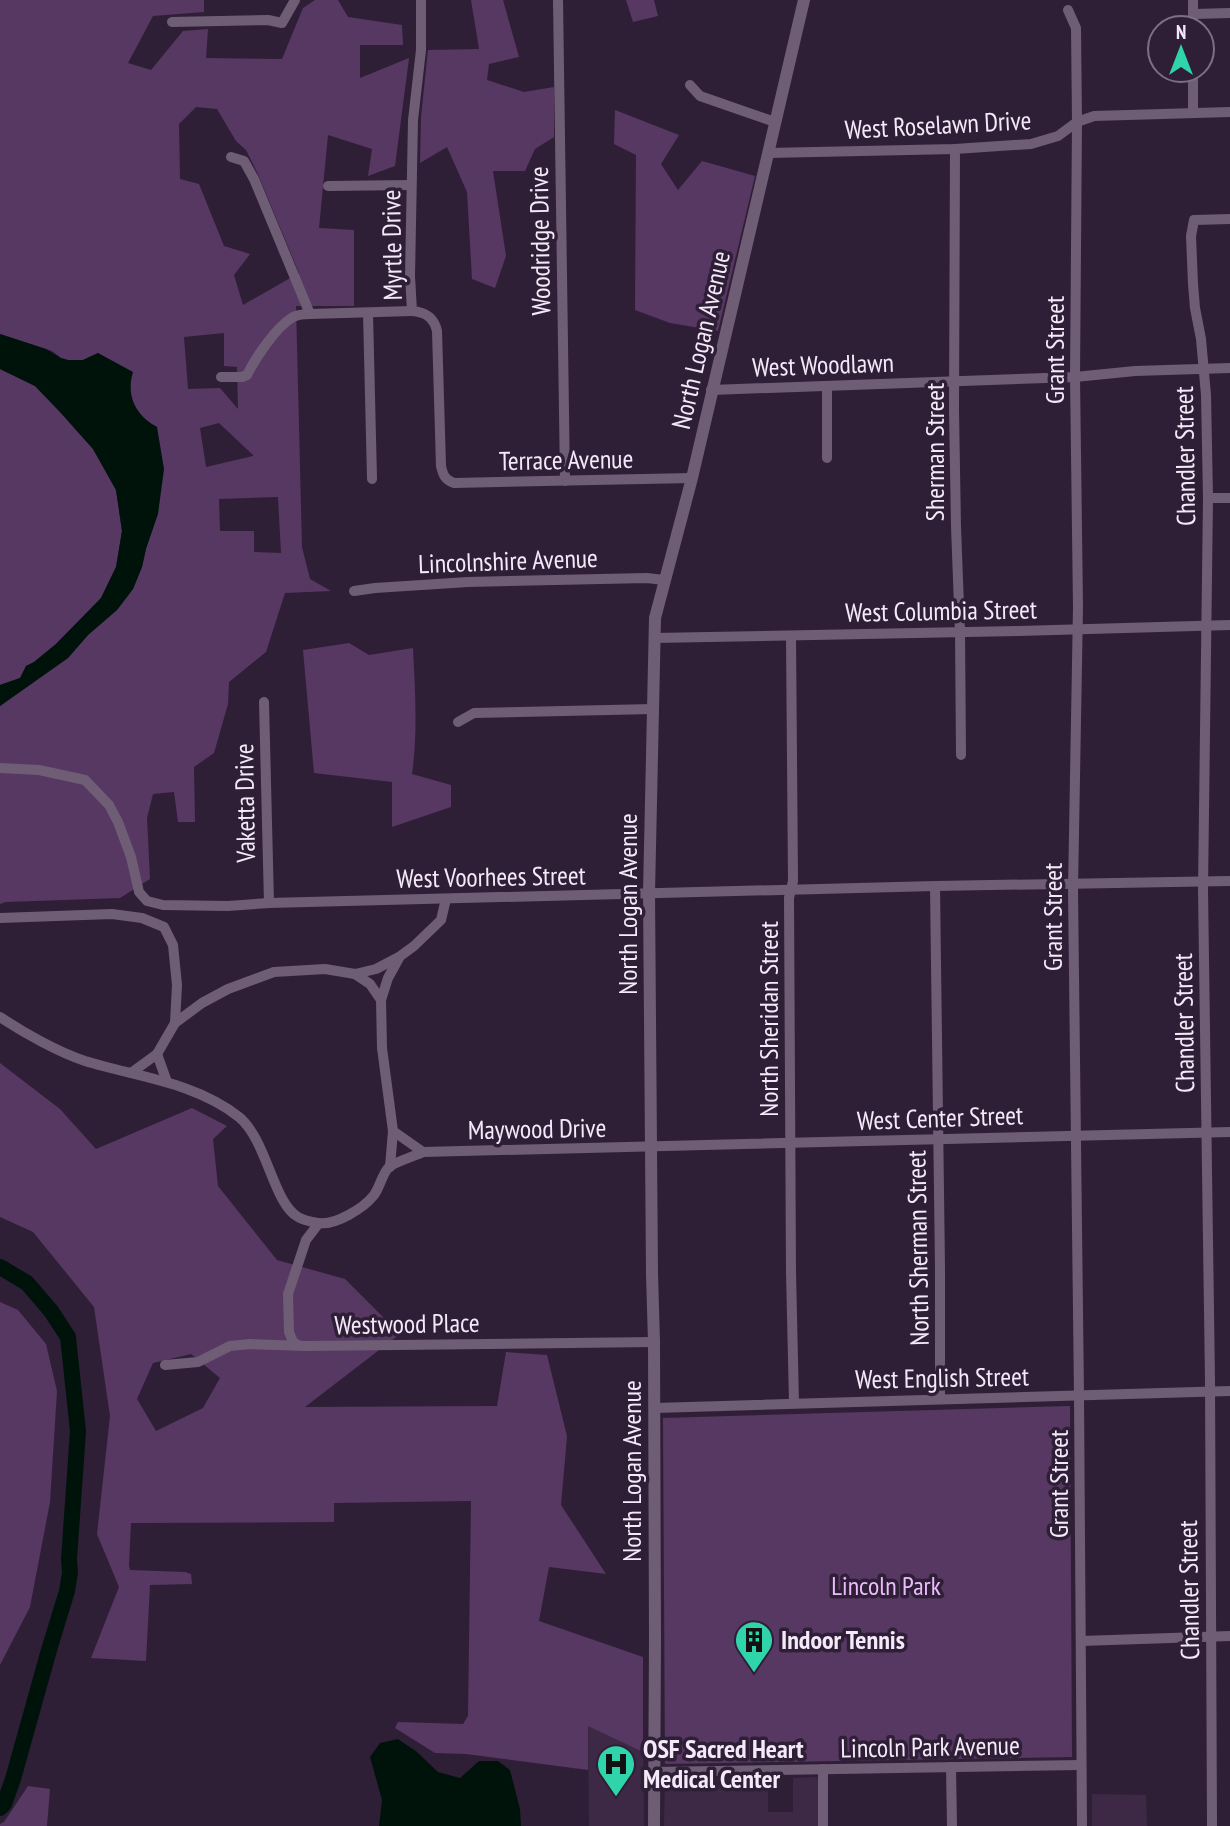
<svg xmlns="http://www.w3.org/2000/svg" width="1230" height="1826" viewBox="0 0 1230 1826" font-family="'PT Sans Narrow',sans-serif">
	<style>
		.built { fill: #3d2945 }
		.green { fill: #573863; fill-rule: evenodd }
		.water { fill: #00130b }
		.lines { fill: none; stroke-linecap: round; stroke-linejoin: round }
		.river { stroke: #00130b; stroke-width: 16 }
		.minor { stroke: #6f5d76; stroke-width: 10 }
		.tertiary { stroke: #6f5d76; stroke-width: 12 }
		.labels { text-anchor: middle; stroke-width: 7; stroke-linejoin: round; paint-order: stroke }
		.street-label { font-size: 26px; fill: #f4e9f9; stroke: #2f1f36 }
		.park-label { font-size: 26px; fill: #ebbbfd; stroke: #2f1f36 }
		.poi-label { font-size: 26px; font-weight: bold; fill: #f4e9f9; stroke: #2f1f36; text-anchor: start }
	</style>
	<rect width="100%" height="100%" fill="#2f1f36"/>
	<g class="built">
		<polygon points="643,1725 644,1826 589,1826 588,1726"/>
		<polygon points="817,1777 819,1787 818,1826 664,1826 665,1780 768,1778 768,1812 793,1812 793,1778"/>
		<polygon points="1092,1794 1146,1795 1147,1826 1092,1826"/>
	</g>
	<g class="green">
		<path d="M 0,0 L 204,0 L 204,12 L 153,16 L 128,63 L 151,70 L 183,31 L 208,29 L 206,58 L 282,59 L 303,8 L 315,0 L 338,0 L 348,17 L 402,25 L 403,45 L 360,45 L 360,78 L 409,58 L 395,166 L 368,176 L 372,149 L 328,135 L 319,228 L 354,230 L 354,306 L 296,306 L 302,547 L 310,579 L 331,591 L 285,593 L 266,652 L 229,682 L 228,704 L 214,753 L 194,767 L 195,822 L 178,822 L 174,792 L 153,794 L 147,818 L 150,879 L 120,898 L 6,902 L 0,904 L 0,706 L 68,658 L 88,635 L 117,610 L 133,589 L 142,567 L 146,549 L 157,427 C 140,418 128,401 130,381 L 98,353 L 83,360 L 68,360 L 61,358 L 52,351 L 0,334 ZM 196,107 L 217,109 L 236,141 L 246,150 L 257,172 L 299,273 L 243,305 L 234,275 L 250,254 L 224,246 L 199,184 L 180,179 L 179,124 ZM 224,333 L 224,366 L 237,367 L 238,409 L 220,388 L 188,389 L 184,337 ZM 219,423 L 253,455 L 253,456 L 206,467 L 200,428 ZM 278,497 L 281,553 L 254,552 L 254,531 L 220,531 L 219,499 Z"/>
		<polygon points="471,0 503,0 519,57 489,64 487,80 524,92 554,87 554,137 535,149 525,171 493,171 506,256 495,288 472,279 467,192 447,147 420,163 421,117 428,50 479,49"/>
		<polygon points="626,0 654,0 658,16 633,22"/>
		<polygon points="615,110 679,135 661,164 678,190 702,161 755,176 718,331 670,323 635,310 636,155 614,144"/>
		<polygon points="0,369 35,386 60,412 93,449 116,490 122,531 116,567 101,598 56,644 34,662 26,666 20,678 0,685"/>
		<path d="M 349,643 L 369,655 L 413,648 C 415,691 418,731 412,774 L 451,785 L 451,807 L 392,827 L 392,782 L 314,773 L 303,650 Z"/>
		<path d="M 0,1063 L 60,1109 L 96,1149 L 192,1108 L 227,1126 L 213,1139 L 218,1186 L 277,1260 L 345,1279 L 400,1334 L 305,1407 L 497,1406 L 506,1352 L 547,1355 L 567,1436 L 561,1505 L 606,1574 L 549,1567 L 539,1621 L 643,1657 L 643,1752 L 588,1726 L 588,1770 L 466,1754 L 435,1753 L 395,1728 L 398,1722 L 463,1724 L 468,1716 L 471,1501 L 334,1503 L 334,1522 L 131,1523 L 129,1565 L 130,1570 L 185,1572 L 191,1574 L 192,1584 L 150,1585 L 146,1661 L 91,1658 L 119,1587 L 97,1534 L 110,1416 L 94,1307 L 33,1232 L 0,1217 ZM 191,1354 L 220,1378 L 203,1408 L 156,1431 L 137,1399 L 153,1363 Z"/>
		<polygon points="0,1302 18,1310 46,1344 57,1391 50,1502 30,1607 0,1665"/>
		<polygon points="1070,1406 1072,1757 665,1764 663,1418"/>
		<polygon points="28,1786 50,1789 47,1826 0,1826 0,1824 4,1822"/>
	</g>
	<g class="water">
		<path d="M 0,334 L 46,349 L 61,358 L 68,360 L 83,360 L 98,353 L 133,372 C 126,395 135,416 157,427 L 164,469 L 158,514 L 146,549 L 142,567 L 133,589 L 117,610 L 88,635 L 68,658 L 0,706 L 0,685 L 20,678 L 26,666 L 34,662 L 56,644 L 101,598 L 116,567 L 122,531 L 116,490 L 93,449 L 60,412 L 35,386 L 0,369 Z"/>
		<polygon points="398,1739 417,1752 438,1772 460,1778 479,1761 498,1761 510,1770 520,1809 521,1826 379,1826 382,1800 370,1757 380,1743"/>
	</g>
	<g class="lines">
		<polyline class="river" points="0,1267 27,1283 51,1311 68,1337 78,1431 69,1559 70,1573 67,1591 49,1650 13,1779 4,1804 0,1808"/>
		<g class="minor">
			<path d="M 421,0 L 421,50 L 413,120 L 410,276 L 412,311 C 425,312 434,317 437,331 L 441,466 C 443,475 445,480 454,483 L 692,478"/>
			<polyline points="558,0 565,481"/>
			<polyline points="1068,10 1076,28 1077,122 1075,377 1078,607 1073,890 1079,1395 1082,1826"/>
			<polyline points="1194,14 1230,13"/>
			<polyline points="172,22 268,20 282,23 295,0"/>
			<polyline points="1193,28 1193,0"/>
			<polyline points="690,85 700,96 775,122"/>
			<polyline points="1193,112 1193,70"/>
			<polyline points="955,149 954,410 956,527 960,632 961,755"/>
			<polyline points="768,153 955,149 1031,144 1058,136 1077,122 1094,116 1230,112"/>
			<polyline points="231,157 244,161 254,179 310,314 412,311"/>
			<polyline points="328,186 411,185"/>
			<polyline points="368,313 372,479"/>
			<path d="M 221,377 L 242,377 L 247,375 C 256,357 276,327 293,317 C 299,314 304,314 310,314"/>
			<polyline points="827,386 827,458"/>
			<polyline points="711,390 1075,377 1135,371 1230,368"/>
			<polyline points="1208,498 1230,498"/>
			<polyline points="354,591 375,588 468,582 647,578 664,580"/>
			<polyline points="791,636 793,881 789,898 791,1272 794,1403"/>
			<polyline points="654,638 1019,631 1230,625"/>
			<polyline points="264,702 269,903"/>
			<polyline points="458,722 474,713 653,709"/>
			<polyline points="0,768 39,770 85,780 109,805 118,822 131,857 139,892 147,901 163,905 228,906 269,903 935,886 1230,881"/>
			<polyline points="935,886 940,1268 940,1399"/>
			<polyline points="0,918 112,914 142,918 164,927 173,945 177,985 175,1023"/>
			<polyline points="355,974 370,984 381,1000 382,1048 393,1131 423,1152"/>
			<polyline points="381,1000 388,978 399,958"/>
			<path d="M 0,1017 C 24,1033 58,1052 85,1061 C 137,1077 195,1082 239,1117 C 267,1140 273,1203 298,1217 C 303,1220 312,1222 318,1223 C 335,1226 364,1208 374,1195 C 380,1187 382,1174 389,1167 C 395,1162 415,1156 423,1152 L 1230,1132"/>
			<polyline points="157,1054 167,1082"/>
			<polyline points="131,1073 157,1054 175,1023 202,1003 228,989 274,972 325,969 355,974 376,969 399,957 414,946 441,920 446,899"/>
			<polyline points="390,1167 393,1131"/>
			<polyline points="298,1345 293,1342 289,1332 288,1294 306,1240 319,1223"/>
			<polyline points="165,1365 198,1362 230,1346 250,1344 305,1346 654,1342"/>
			<polyline points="655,1408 1230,1391"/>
			<polyline points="1081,1641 1230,1636"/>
			<polyline points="951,1767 952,1826"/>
			<polyline points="654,1772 1081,1765"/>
			<polyline points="823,1826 823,1769"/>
			<polyline points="1212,1826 1210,1381 1203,889 1208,498 1206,395 1201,339 1195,308 1193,284 1191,236 1194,220 1230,219"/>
		</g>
		<polyline class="tertiary" points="654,1826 655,1639 654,1342 652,1274 649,893 655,618 692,478 804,0"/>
	</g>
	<defs>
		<symbol id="building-pin" viewBox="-11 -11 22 30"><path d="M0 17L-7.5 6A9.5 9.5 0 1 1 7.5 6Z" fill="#30d4aa" stroke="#2f1f36"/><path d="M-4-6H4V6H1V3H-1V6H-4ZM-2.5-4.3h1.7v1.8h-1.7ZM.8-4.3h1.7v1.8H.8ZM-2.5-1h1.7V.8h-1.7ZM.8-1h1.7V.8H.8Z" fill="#111"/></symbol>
		<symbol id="hospital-pin" viewBox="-11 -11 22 30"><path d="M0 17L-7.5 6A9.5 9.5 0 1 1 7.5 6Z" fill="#30d4aa" stroke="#2f1f36"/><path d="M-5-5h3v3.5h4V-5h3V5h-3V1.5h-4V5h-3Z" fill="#111"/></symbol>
	</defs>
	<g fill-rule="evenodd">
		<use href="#building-pin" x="732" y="1618" width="44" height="60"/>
		<use href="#hospital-pin" x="594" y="1742" width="44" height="60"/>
	</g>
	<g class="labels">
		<g class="street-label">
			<text transform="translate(938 125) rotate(-3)" y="9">West Roselawn Drive</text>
			<text transform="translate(540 241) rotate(-91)" y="9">Woodridge Drive</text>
			<text transform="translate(392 245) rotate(-91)" y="9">Myrtle Drive</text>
			<text transform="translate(701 340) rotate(-77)" y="9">North Logan Avenue</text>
			<text transform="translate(1055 350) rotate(-90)" y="9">Grant Street</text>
			<text transform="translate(823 365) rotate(-2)" y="9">West Woodlawn</text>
			<text transform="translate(935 452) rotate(-90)" y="9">Sherman Street</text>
			<text transform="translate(1185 456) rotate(-91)" y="9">Chandler Street</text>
			<text transform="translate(566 460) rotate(-1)" y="9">Terrace Avenue</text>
			<text transform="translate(508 561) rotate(-2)" y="9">Lincolnshire Avenue</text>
			<text transform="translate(941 611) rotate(-1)" y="9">West Columbia Street</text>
			<text transform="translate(245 803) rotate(-91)" y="9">Vaketta Drive</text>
			<text transform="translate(491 877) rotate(-1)" y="9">West Voorhees Street</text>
			<text transform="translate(628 904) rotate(-90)" y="9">North Logan Avenue</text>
			<text transform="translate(1053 917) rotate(-90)" y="9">Grant Street</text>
			<text transform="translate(769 1019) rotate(-90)" y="9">North Sheridan Street</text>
			<text transform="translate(1184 1023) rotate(-91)" y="9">Chandler Street</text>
			<text transform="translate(940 1118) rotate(-2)" y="9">West Center Street</text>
			<text transform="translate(537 1129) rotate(-1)" y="9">Maywood Drive</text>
			<text transform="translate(918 1248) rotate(-91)" y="9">North Sherman Street</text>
			<text transform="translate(407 1324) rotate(-1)" y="9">Westwood Place</text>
			<text transform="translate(942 1378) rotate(-1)" y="9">West English Street</text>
			<text transform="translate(632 1471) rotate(-90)" y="9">North Logan Avenue</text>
			<text transform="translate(1059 1484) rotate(-90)" y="9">Grant Street</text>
			<text transform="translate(1189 1590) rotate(-91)" y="9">Chandler Street</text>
			<text transform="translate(930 1747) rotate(-1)" y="9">Lincoln Park Avenue</text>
		</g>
		<g class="park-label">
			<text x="886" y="1595">Lincoln Park</text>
		</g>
		<g class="poi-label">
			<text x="781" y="1649">Indoor Tennis</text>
			<text x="643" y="1758">OSF Sacred Heart<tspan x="643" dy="30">Medical Center</tspan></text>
		</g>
	</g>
	<g transform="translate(1181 49)"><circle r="33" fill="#2f1f36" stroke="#7e7084" stroke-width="2"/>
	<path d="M0-5L12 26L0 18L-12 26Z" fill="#30d4aa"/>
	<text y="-10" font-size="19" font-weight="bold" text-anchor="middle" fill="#f4e9f9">N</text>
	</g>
</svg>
